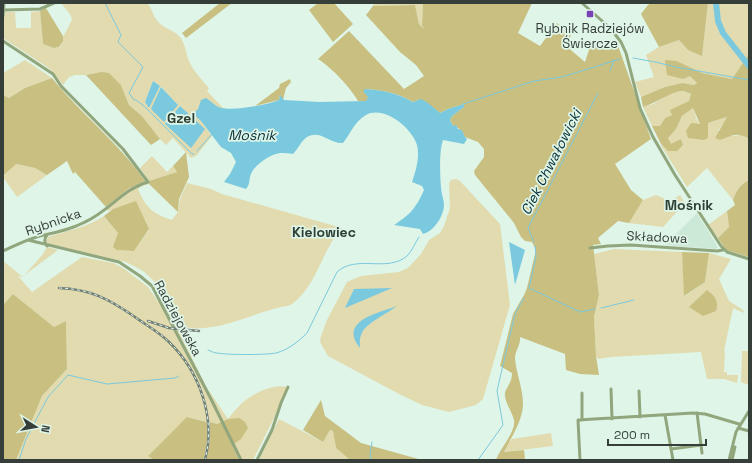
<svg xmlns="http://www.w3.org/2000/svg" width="752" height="463" font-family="'Space Grotesk',sans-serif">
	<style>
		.built { fill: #cce9d7 }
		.green { fill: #e1dbaf; fill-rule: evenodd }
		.forest { fill: #c8bf80 }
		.water { fill: #7bc9de }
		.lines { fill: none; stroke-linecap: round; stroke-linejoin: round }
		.stream { stroke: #7bc9de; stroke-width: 1 }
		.river { stroke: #7bc9de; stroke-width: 6 }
		.minor { stroke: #91a67c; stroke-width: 3 }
		.rail-casing { stroke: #717f77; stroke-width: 2.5 }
		.rail { stroke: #dff5e8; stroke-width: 1; stroke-dasharray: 3; stroke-linecap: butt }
		.poi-dot { fill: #7a40b6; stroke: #dff5e8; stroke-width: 1.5 }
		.labels { text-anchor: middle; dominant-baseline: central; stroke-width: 3.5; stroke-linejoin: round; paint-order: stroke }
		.poi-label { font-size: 13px; fill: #353e39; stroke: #dff5e8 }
		.street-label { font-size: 13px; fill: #353e39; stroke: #dff5e8 }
		.neighbourhood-label { font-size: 14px; font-weight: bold; fill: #2e4035; stroke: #dff5e8 }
		.water-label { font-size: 14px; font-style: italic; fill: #072f38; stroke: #dff5e8 }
	</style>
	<rect width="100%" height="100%" fill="#dff5e8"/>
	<path class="built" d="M697,213L718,247L716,249L665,245Z"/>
	<path class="green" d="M61,3H147C152,8 152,13 156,19C161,28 173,29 180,37C186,45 186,55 190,63C194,72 203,81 209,88L207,91L223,108L199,106L198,119L201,121L212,136L196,156L191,158L173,138L166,145L160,139L142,116L129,105L121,85L101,72L86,75H75L69,77L63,85L50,69L3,38V22L5,12H15L16,28H31V12L40,11L43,44L54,48L60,47C62,43 62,38 64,35C67,29 70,25 72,19L70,14ZM153,81L160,86L149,107L145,102ZM161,87C167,92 172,100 178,105L152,109ZM180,106L204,129L165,124Z
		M374,3H423L422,25L427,33L419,24L415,5L373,6Z
		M708,3H749V54L732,79L702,73L677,61L697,83L694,85L682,83L665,87L641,97L635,82L654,77L646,55L659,47L679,40L688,50L702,55Z
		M25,60L52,78L25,88L9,98L3,95V73Z
		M681,91L691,94L689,101L681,106L672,115L665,118L660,126H652L643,107L653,104L669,94Z
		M693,108L697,120L708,137V123L728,117L718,131C722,132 727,135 731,136C740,137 738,131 749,139V180C740,184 736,192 733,200L707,168L687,187L660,144L668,151L683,145L681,139L671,146L668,138L676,129L682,116Z
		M152,156L167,172L173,166L177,172L149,181L140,168Z
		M15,164L35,168L47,175L17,197L3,177Z
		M455,179L459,180L500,224L510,305L483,399L476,405L449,412L422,405L399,394L328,356L320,342L321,336L327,320L347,282L361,276L399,272L408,268L421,254L429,240L440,233L444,226L450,208L449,183L451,180Z
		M145,181L149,184L142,186L138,189C146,208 153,214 172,220L178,212L180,199L187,183L211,189L222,194L342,228C339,235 333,238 330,245C318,266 312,289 292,304C289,306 285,306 281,307C255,313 230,326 204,328C195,329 186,328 177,325L171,316L207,388L228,419C232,414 236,409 241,404C252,394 272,383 287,387L274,418L253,460H239L232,444L228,419L217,424L188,417L148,456L154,460H16L42,396L67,369L66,321L54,327L13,294L3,305V261L23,277L43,254L47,247L58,250L22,277L18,276L32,292L82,257L113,263L123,268L148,287L159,303L167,306L154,281L143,271L126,262L49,244L46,241L48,237C67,231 88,227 104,216L118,233V250L134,251L149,230L136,202L113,209L108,211L106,207L128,189Z
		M656,195L670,201L680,195L685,203L663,227L629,223L643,200Z
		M727,211L729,227L718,238L708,225Z
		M614,249L682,252L685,296L705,282L709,253L731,259L719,279L729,301L743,310L744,313L733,308L724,351H725L724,372H727V375H738L737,383L724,379H707L701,352L611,357L598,359L596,356L594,317L599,295L594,254Z
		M742,351H749V385L741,382Z
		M279,419L323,442L330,430L333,431L336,448L350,460H259Z
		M551,433L553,446L504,452L508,444L512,439Z"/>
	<path class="forest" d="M220,3H232L186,38L182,33Z
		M318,3H334L353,24L333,42L309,10Z
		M423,3H532L518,33L540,46L557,23L571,35L566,46L585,62L591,44L610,49L616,40L651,139L615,164L631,190L643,200L629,223L618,221L598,238L601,244L593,245L599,295L594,317L596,356L599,375L580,374L566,370L565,354L520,337C521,345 515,351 515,358C516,373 523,388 523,404C523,420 511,438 504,452L524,450L525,460H496C500,448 516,432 514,420C512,412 506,404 505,396C504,388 512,385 512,373L500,366L513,314L524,295L527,288L536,250L532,242L525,241L521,237L514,223L475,175L474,171L484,157V149L478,142L465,137C462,131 459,127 453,126L450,120L452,116L464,107V104L448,109L440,113C435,109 428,106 425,101L418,100L413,102C398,93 382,90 365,89L368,97L367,101H358C350,87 332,68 318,59L349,31L404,89L424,76L416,65L400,52L366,15L373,6L415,5L419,24L424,29L422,25Z
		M651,3H708L702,56L688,50L679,40L659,47L641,14L648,5Z
		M46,8L63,36V41L59,47L54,48L43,44L40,11Z
		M749,54V139C738,131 731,136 720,140L715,138L727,117L708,123V138L704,140L688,138L686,131L691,123L700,124L693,108L682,116L676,129L668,138L671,144L681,139L683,145L677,151H668L661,144L652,126H660L665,118L672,115L670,110L689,101L691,94C688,93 684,91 682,91C670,92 656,103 643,107L641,97L665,87L682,83L694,85L697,83L690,76L683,79L667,75L665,60L677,61L702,73L732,79Z
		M101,72L109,73L121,85L129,105L142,116L160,139L151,145L86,75Z
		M52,78C81,114 119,143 145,181L128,189L106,207L75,172L73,174L67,161L47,175L35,168L16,164L3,176V95L9,98L25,88Z
		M290,79L291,82L286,88L283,100L280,95L279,100L255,106L279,88L280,84Z
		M186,152L189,177L179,199L178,212L149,184V181L177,172L173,166Z
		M749,180V257L726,250L718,238L729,227L727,211L735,205L733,200C736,192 740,184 749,180Z
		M136,201L149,229L134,251L117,250L113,247L118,233L104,216L113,209Z
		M682,252L709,253L705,282L684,296Z
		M707,290C715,296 719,301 716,311L703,316L689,307Z
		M13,294L54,327L66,321L67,369L42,396L16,460H3V305Z
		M321,400L325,416L361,443L422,460H350L336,448L333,431L330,430L323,442L303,430Z
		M187,417L207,422L208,435L204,460H154L148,456Z
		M239,418L245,422L248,428L241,439L232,445L239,460H206L210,438V422L217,424L228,419Z"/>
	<path class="water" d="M153,81L160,86L149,108L145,102Z
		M161,87L178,105L164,122L151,109Z
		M365,89C382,90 397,93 413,102L421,99C428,102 434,108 440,113L448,109L464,104V107L452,116L450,120L453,126L456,125L458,129L462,130L465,137L467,139L464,144L443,140C439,151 440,175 441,187C441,193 444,199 444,206C443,217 434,231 423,234L420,229L394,225C410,215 416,208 424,190L422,186L412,182C416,170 420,157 417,145C412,128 384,105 366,115C354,122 351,133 343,143C330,144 320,129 307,137C301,141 298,149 293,154C289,153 284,153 280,153C271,154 256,164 252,172C248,178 251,184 246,189L224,182L230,174L236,162L231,153L221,147L201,121L193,114L198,109L201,100L206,98C211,101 216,107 222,108C234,111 267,105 279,100L280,95L284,100L320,102L366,101L368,97L363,91Z
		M180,106L205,129L191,148L165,124Z
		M509,242L525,250L515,285Z
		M392,288L345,308L354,289Z
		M397,306C388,313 365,324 362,333C359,338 360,343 360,348C338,321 378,313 397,306Z"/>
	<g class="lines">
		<path class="stream" d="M105,3L121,35L118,42L143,67L129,93L134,100H136L144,106L192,154H194
			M633,58L655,62L676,67L749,80
			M610,71L614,60
			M463,104L534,81L562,77L620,59
			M197,151L212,134
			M534,242L528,228L598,93
			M535,246L536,256L529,288L580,312L595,309
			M601,308L634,300
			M208,350C211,351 214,353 217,353C227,355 266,355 276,353C288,350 299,341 307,333L337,272C357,254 387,273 407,256C412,251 415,243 419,237
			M19,460L26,439L48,397L68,375L107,384L175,378L179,376
			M371,460L370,455L372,442
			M478,460L503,425L497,391L513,322L516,312L524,298"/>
		<path class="river" d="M716,3L718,21L723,33L749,66"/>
		<path class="minor" d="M582,3L610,28L621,42L626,53L640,108L653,137L675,175L721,246L727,252L749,259
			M4,10L40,9L54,3
			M3,16L4,3
			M3,41L53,74L61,86L123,149L148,182C123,189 108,212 85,222C72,229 58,232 44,235C30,238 16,245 3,251
			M28,240L119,262L140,276L152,286L212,401L241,460
			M47,246C44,241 44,239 47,235
			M590,248L608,246L631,245L717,251L723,250
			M611,389L612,419
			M639,391L640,417
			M697,413L702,453
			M665,415L673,460
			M582,420V393
			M738,428L749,431
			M671,449L701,445
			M257,460L272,430L281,403L288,387
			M580,460L578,420L693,413L705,414L739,424
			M729,460L736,432L749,411
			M732,460L735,447"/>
		<g class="rail-casing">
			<path id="rail" d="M59,288C90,289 109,299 135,317C146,325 159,332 169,342C200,372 216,418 205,460
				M148,321L169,328L199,331"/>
		</g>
		<use href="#rail" class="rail"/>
	</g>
	<rect class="poi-dot" x="586" y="10" width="8" height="8" rx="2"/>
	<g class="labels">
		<g class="poi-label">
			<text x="590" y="28">Rybnik Radziejów<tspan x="590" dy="15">Świercze</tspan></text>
		</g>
		<g class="street-label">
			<text transform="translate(53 222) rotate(-19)">Rybnicka</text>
			<text transform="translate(657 237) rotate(3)">Składowa</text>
			<text transform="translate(178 318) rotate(61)">Radziejowska</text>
		</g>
		<g class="neighbourhood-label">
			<text x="181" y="118">Gzel</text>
			<text x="689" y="205">Mośnik</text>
			<text x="324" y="232">Kielowiec</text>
		</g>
		<g class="water-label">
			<text x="252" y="135">Mośnik</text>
			<text transform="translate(551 162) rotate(-63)">Ciek Chwałowicki</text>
		</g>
	</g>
	<rect width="752" height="463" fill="none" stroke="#353e39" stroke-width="8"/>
	<g transform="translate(36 427) rotate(101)" stroke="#dff5e8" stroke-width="3" paint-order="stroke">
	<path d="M0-3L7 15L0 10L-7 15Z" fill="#353e39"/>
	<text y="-6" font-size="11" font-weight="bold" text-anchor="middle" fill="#353e39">N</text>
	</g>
	<path d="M608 439v6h98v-6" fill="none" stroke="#353e39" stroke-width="2"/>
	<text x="614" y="439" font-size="12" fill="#353e39" stroke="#dff5e8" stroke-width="3" paint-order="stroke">200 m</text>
</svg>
